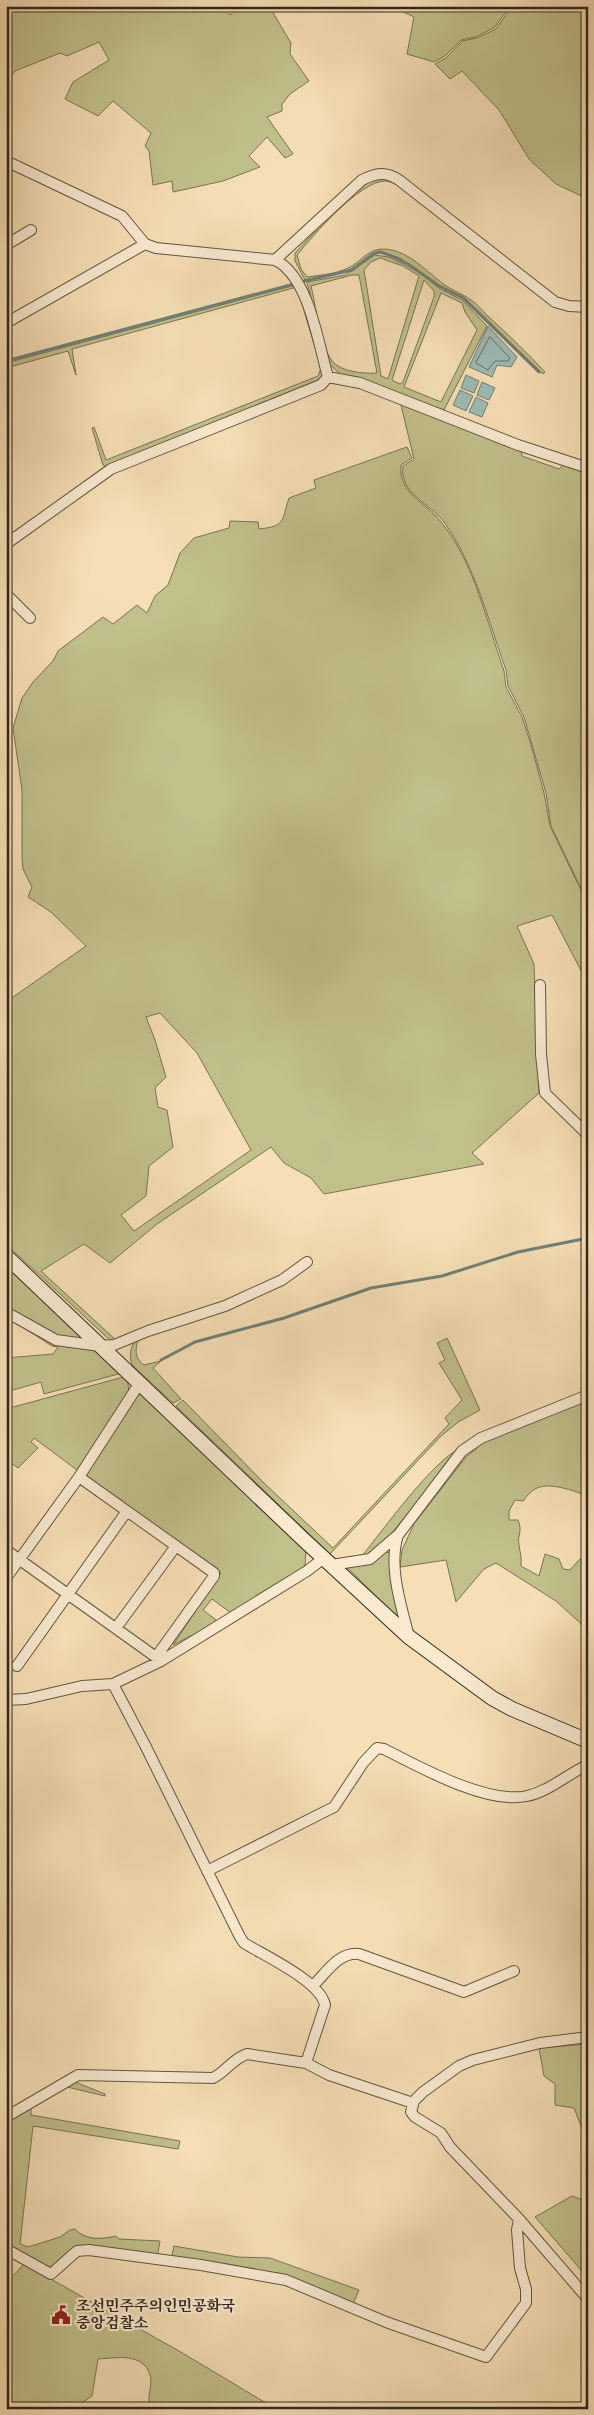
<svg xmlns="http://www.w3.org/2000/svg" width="594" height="2415" font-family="'IM FELL French Canon','Noto Serif KR',serif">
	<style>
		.green { fill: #c1c08b; stroke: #7a7354; fill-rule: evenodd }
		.water { fill: #9ebbb5; stroke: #737f78 }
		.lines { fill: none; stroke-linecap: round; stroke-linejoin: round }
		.shore { stroke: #687069; stroke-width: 1 }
		.stream { stroke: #737f78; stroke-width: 3 }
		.street-casing { stroke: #635443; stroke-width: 12 }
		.secondary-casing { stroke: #32261d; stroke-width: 16 }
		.street { stroke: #f9ead0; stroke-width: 10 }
		.secondary { stroke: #f9ead0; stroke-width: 14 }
		.labels { text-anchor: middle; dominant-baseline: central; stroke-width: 4.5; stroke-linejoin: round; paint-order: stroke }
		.poi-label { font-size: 15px; font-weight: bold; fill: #32261d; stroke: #f9ead0; text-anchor: start }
	</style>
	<rect width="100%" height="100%" fill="#f6dfb6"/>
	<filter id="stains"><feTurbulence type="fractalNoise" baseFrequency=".004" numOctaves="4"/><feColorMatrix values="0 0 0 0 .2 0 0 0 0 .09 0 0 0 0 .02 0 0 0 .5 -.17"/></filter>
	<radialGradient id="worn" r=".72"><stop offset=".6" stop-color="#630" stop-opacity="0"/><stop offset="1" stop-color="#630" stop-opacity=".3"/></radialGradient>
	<path class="green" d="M6,6H224L230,15L240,6H269L291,43L290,54L309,81L290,94L282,104V111L267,117L293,154L285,158L267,137L249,156L260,167L223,181L173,192L172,181L153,185L149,151L145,146L151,133L113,101L98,116L65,99L73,82L109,60L99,42L67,56L60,53L15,71L6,83Z
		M363,6H510L495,27L476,37L461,40L445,56L434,62L407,54L414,17C398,9 385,5 367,11Z
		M512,6H588V199L556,184L529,159L499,110L462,71L450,79L435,64L446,58L462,41L477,38L496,29Z
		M386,177L416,198C407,192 396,182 386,181C360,180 313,236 297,255L301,269L307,277C321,275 336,274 348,268C360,263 367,250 381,249C406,248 425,270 442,283C452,291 465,294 475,303C481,308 485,314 491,319C510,336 527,353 545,372L543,374L464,297L439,285L400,258L380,251L372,254L352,269L344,272L305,280L295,261V253L335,210L371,178Z
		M375,255L389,257L419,272L439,288L462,300L487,326L444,410L348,378L339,373L327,362L307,282L345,275ZM380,258L403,266L419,276L388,379L381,376L364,270L371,262ZM352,275H359L377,373C364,374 341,372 332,361C320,345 316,306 311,286ZM424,280L434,291V297L403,382L400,384L392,380ZM441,293L462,303L465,312L477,330L441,402L404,387Z
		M299,284L323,373L322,378L108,468L103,465L92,428L94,427L106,460L318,376L321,368L297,287L72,349L76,375L68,351L6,368V363Z
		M400,401L521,450L522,456L559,469L564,464L588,473V903L551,826L546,793L533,748L524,717L508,686L506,670C488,620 475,565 444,522C430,503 399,494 403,466L414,459Z
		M407,447L412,458L401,465C398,494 426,502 441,522C474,561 487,623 504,671L506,687L522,717L532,748L544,793L550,826L580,888L588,909V984L552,915L517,926L534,964L539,1093L472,1153L484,1164L324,1194L311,1178L284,1163L271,1147L157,1224L110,1263L84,1244L41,1271L117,1341L113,1343L6,1244V1002L86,946L51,912L28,897L32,887L23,869L22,857V790L13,728L22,698L33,682L53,661L58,651L103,617L113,624L137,605L147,613L155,596L168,585L180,553L194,538L229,528L230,521L258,522L259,529C286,526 281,522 289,498L316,488L314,480ZM160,1013L197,1053L251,1150L134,1231L121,1215L146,1196L149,1166L173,1147L167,1110L158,1107L155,1088L166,1077L155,1040L146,1017Z
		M6,1259L81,1334L79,1338L60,1337L6,1306Z
		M13,1321L51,1340L92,1347L122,1373L44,1394L41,1382L6,1392V1358L53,1354L58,1347L52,1346Z
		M139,1338C135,1348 134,1358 144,1365L161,1361L153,1368L181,1399L173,1403L132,1365C129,1356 130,1343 139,1338Z
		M447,1338L480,1410L458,1422L440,1437L330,1554L176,1406L183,1400L264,1483L333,1548L449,1424L445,1418L462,1400L439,1363L445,1360L437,1343Z
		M127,1376L129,1392L87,1459L77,1470L34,1438L31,1442L38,1448L18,1468L6,1459V1409Z
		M139,1393H141L306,1550L305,1565L301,1572L231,1613L212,1599L203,1610L215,1619L216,1623L173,1645L221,1573L85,1475Z
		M588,1399V1464C580,1468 582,1478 584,1486L588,1488V1496C574,1491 549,1481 535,1489C530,1492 526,1497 523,1501L515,1500L509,1511V1520H518C523,1532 517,1535 519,1545C520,1553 522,1558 521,1566L539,1576L545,1554L559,1559L563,1569L570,1570L580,1559L588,1564V1630L556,1601L496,1563L484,1569L456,1602L446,1560L400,1567L402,1550L414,1524L466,1457L485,1441Z
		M461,1448L382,1545L370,1555L362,1556C383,1530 434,1459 461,1448Z
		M384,1552L391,1553L404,1625L344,1564Z
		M588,2044V2144L574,2108L555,2105V2084L544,2076L539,2048Z
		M70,2080L105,2094V2096L67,2087L31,2107V2115L180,2141L178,2149L33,2126L20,2244L28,2247L60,2237L70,2230L75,2229C86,2241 102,2239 116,2236L119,2239L160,2241L157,2258L73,2248L56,2264L46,2269L6,2246V2118Z
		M572,2196L588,2202V2278L535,2217Z
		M174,2246L238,2257L270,2258L359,2290L353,2304L277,2273L171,2260Z
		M24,2264L179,2351L276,2409H154L149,2402C148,2393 153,2383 150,2375C143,2352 116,2358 98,2359L92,2396L73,2409H6V2290L13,2276Z"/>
	<path class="water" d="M488,326L517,357L511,367L497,365L492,377L469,367Z
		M466,375L479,381L474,393L461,388Z
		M482,382L495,388L489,400L477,395Z
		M460,390L473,396L466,411L453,405Z
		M476,397L488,403L482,417L469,412Z"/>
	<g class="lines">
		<path class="shore" d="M490,337L510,358L508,361H495L488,370L476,363Z"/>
		<path class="stream" d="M304,281L352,270L373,254L380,252L389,255L408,264L439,286L463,298L539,372
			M6,361L294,284
			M161,1360L195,1342L284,1318L371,1288L442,1276L518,1252L588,1238"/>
		<g class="street-casing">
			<path id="street" d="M6,161L122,216L145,244L156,248L275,260C309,276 318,343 328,377
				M6,245L31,230
				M275,260L362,180C376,173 386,171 399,180L555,302L569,306L588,307
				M6,323L145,244
				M6,544L111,469L321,385L328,377L360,383L518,445L588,468
				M6,594L30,618
				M540,985L541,1054L545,1093L588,1135
				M6,1312L56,1340L100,1346L114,1345L148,1331L225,1306L282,1280L307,1262
				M79,1477L214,1573V1576L156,1657
				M398,1535C388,1566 401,1605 409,1637
				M6,1550L160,1660
				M331,1565L370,1559L399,1534L462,1451L481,1438L588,1395
				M6,1578L79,1477L139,1384
				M116,1628L176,1546
				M17,1666L127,1511
				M113,1684L145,1745L240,1937L244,1943C265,1956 320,1981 325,2005L306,2063
				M6,1700L26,1699L82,1686L113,1684L161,1661L307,1571L324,1558
				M207,1871L334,1807L363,1763L377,1748L384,1749C419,1767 488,1805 527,1796C550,1791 567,1774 588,1765
				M313,1986C326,1973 338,1952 359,1954L464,1992L514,1971
				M588,2037L540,2043L473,2060L459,2066L423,2092L414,2101L411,2112L415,2117L441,2133L450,2147L519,2219L588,2299
				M6,2117L78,2075L213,2078C226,2072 232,2059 247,2054L306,2063L329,2075L413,2103
				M6,2249L51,2274L77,2251L89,2250L201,2265L286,2280L386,2322L486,2357L526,2303V2289L520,2268L517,2230L519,2219"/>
		</g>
		<g class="secondary-casing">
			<path id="secondary" d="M6,1256L304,1540L409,1637L492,1698L512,1709L588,1741"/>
		</g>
		<use href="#street" class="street"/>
		<use href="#secondary" class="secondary"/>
	</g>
	<defs>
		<g id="civic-bare" transform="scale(1.5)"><path d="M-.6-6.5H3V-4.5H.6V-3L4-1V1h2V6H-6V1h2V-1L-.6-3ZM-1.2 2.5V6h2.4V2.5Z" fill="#8f2418" stroke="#f9ead0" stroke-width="2.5" paint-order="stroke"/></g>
	</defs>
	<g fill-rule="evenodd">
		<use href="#civic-bare" x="61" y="2315"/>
	</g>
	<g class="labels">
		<g class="poi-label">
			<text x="76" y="2306">조선민주주의인민공화국<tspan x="76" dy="17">중앙검찰소</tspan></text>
		</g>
	</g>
	<rect width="594" height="2415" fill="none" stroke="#f6dfb6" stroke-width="25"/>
	<rect x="8" y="8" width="579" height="2400" fill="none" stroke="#32261d" stroke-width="2.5"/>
	<rect x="12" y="12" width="569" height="2390" fill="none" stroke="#32261d"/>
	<rect width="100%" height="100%" filter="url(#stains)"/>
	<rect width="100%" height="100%" fill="url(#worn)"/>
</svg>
